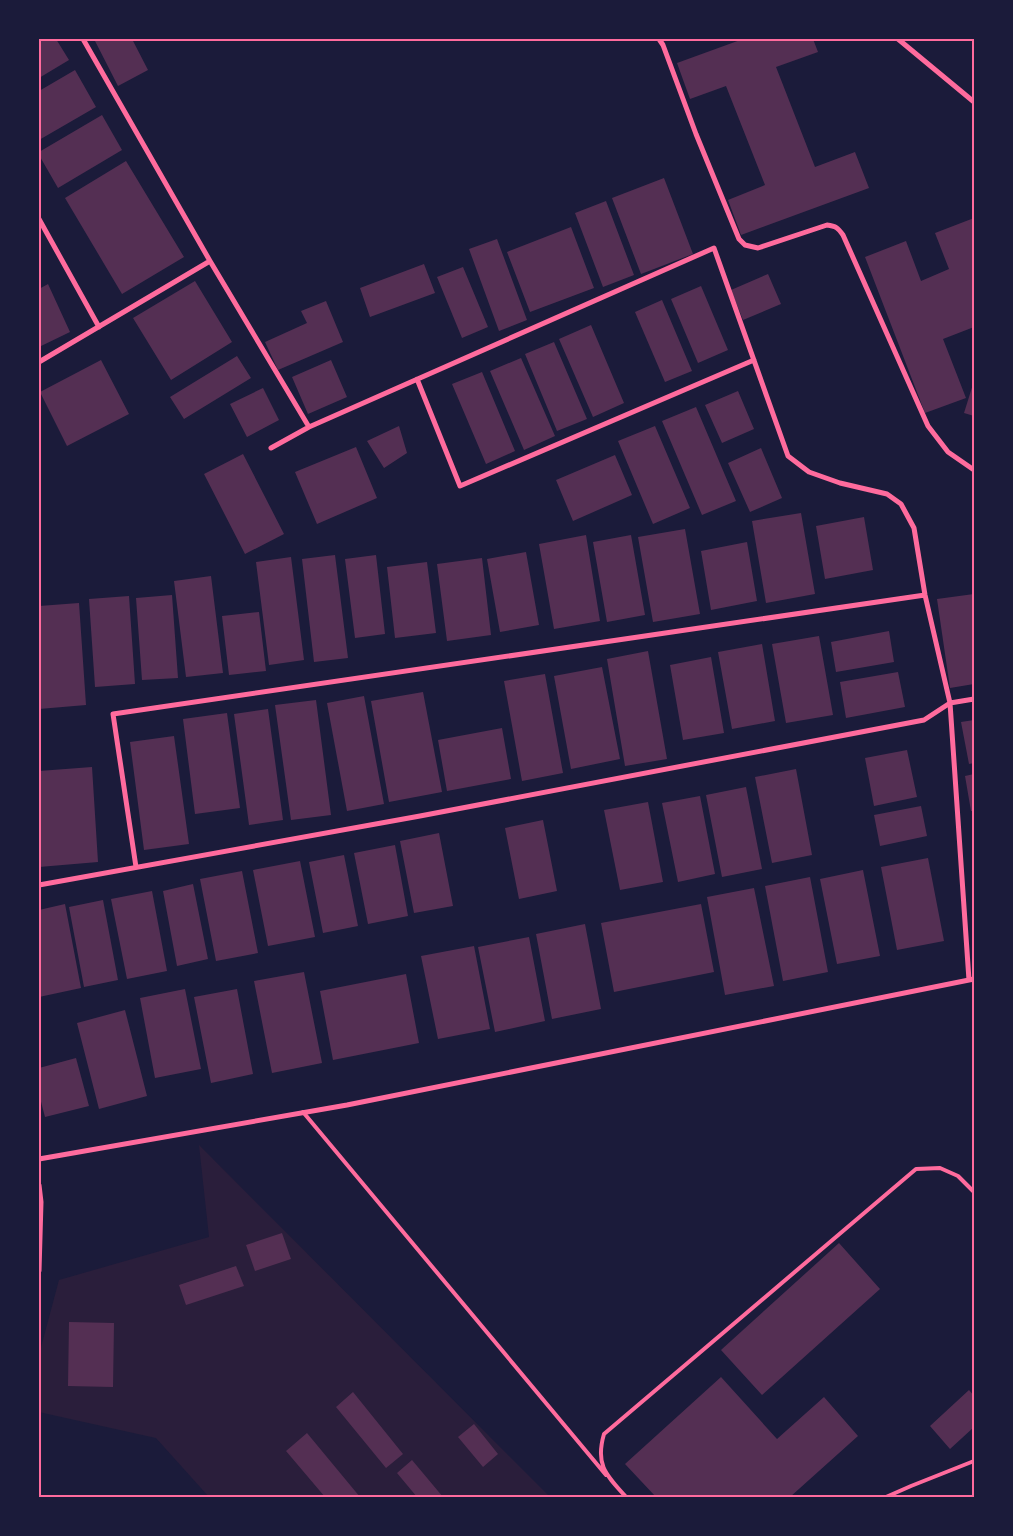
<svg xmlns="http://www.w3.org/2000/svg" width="1013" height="1536" font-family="Lato,sans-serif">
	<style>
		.green { fill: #2a1e3b }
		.building { fill: #542f53 }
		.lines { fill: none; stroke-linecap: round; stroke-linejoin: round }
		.service { stroke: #ff6b9d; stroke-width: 4 }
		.minor { stroke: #ff6b9d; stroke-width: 5 }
		.neatline { fill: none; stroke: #ff6b9d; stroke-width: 2 }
	</style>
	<rect width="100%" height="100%" fill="#1b1b3a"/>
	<path class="green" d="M199,1145L550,1497H209L156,1438L39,1412V1355L59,1280L209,1237Z"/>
	<path class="building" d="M39,39H56L69,60L39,78Z
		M94,39H132L148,70L118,86Z
		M743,39H813L818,52L776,67L815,167L855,152L869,188L741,235L728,200L765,185L726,86L690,99L677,63Z
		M75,70L96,107L39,140V91Z
		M102,115L122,150L58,188L39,155V152Z
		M126,161L184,257L122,294L65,198Z
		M664,178L693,254L641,274L612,198Z
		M606,201L634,275L603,287L575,213Z
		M974,218V327L943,339L966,398L925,413L865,257L906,241L921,281L949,269L935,233Z
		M571,227L594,288L530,312L507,252Z
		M497,239L527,320L499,331L469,249Z
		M424,264L435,293L370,317L360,288Z
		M463,267L488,327L462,338L437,277Z
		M768,274L781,304L743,320L731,290Z
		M195,281L232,342L171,380L133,318Z
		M48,284L70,332L39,347V289Z
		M701,286L728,350L698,363L671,299Z
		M662,300L692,371L665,382L635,312Z
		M326,301L343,342L278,370L265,342L307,323L301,311Z
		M591,325L624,403L593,417L559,339Z
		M554,342L587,419L557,431L525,354Z
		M237,356L251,378L184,419L170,397Z
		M521,358L555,436L524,450L490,371Z
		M101,360L129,414L67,446L40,392Z
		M331,360L347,397L308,414L292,377Z
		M482,372L515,451L486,464L452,384Z
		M974,381V416L964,413Z
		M263,388L279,420L247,437L230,404Z
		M738,391L754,429L722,443L705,405Z
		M696,407L736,501L702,515L662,421Z
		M399,426L407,453L384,468L367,441Z
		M655,426L690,508L653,524L618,441Z
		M356,447L377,498L317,524L295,472Z
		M761,448L782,498L750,512L728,463Z
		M243,454L284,534L245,554L204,474Z
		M615,455L632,495L573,521L556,480Z
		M801,513L815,594L766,603L752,521Z
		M864,517L873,570L825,579L816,526Z
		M685,529L700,614L653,622L638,537Z
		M586,535L600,621L554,629L539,544Z
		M631,535L645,615L607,622L593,542Z
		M747,542L757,601L711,610L701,551Z
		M526,552L539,625L500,632L487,559Z
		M335,555L348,658L314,662L302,559Z
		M376,555L385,634L355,638L345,559Z
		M291,557L304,660L269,665L256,562Z
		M482,558L491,635L447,641L437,564Z
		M427,562L436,633L395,638L387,567Z
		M211,576L223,673L186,677L174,581Z
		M974,594V684L950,688L937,599Z
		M172,595L178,678L142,680L136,598Z
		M129,596L135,684L95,687L89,599Z
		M79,603L86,705L39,709V606Z
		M259,612L266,671L229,675L222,616Z
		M889,631L894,662L836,672L831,642Z
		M819,636L833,715L786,723L772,644Z
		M762,644L775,721L732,729L718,652Z
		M648,651L667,759L625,766L607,659Z
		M711,657L724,733L683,740L670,665Z
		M602,667L620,759L571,769L554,676Z
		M898,672L905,707L846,718L840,682Z
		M545,674L563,773L522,781L504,681Z
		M423,692L442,792L389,802L371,701Z
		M364,696L384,804L347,811L327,703Z
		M316,700L331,815L291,820L275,705Z
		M268,709L283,820L249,825L234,714Z
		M227,713L240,808L195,814L183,719Z
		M974,720V763L969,764L961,722Z
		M502,728L511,779L447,791L438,740Z
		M174,736L189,844L144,850L130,742Z
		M907,750L917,797L874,806L865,758Z
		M92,767L98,862L39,867V771Z
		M796,769L812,855L772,863L755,777Z
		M974,774V811H971L965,776Z
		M746,787L762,869L722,877L706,795Z
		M700,796L715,874L678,882L662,803Z
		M648,802L663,882L620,890L604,810Z
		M921,806L927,836L880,846L874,815Z
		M543,820L557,891L519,899L505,828Z
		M439,833L453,906L414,913L400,841Z
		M395,845L408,916L368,924L354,853Z
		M344,855L358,926L323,933L309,862Z
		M928,858L944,941L897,950L881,867Z
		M300,861L315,937L268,946L253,870Z
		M863,870L880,956L837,964L820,879Z
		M242,871L258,953L216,961L200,879Z
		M810,877L828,972L783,981L765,886Z
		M193,884L208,959L177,966L163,891Z
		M754,888L774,986L725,995L707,897Z
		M152,891L167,971L127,979L111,899Z
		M103,900L118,980L84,987L69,907Z
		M65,904L81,988L39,997V910Z
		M701,904L714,972L614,992L601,923Z
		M585,924L601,1009L552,1019L536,934Z
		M529,937L545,1021L495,1032L478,947Z
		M474,946L490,1029L438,1039L421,956Z
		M304,972L322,1063L272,1073L254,981Z
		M406,974L419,1043L333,1060L320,991Z
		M185,989L201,1069L155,1078L140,998Z
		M237,989L253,1074L211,1083L194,997Z
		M125,1010L147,1096L99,1109L77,1023Z
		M76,1058L89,1106L45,1117L39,1094V1068Z
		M282,1233L291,1259L255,1271L246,1245Z
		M839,1243L880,1289L762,1395L721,1350Z
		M236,1266L244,1286L186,1305L179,1285Z
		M69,1322L114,1323L113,1387L68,1386Z
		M721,1377L777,1439L824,1397L858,1436L790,1497H656L625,1464Z
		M969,1390L974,1396V1427L950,1449L930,1426Z
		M353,1392L403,1454L386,1468L336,1407Z
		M474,1424L498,1454L483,1467L458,1437Z
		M307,1433L360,1497H325L286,1451Z
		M412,1460L443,1497H417L397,1473Z"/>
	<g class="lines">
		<path class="service" d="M303,1112L606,1475
			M626,1497C606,1475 595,1465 604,1434L916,1169L940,1168L958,1176L974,1192
			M886,1497L911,1486L974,1461"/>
		<path class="minor" d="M83,39L210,261L309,427
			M659,39L663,45L696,134L739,239L745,245L758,248L827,225C836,226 838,228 843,235L928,426L948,452L974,470
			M898,39L974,102
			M39,219L99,327
			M39,362L210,261
			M417,379L460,486L754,360
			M271,448L309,427L714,248L788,456L809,472L840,483L887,494L901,504L914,528L925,595L950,703L969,980
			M136,867L113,714L925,595
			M39,885L420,816L924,720L950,703L974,699
			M39,1159L347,1105L974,979
			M39,1185L41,1202L39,1271"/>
	</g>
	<rect width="1013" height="1536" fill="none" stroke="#1b1b3a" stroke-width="80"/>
	<rect x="40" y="40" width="933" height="1456" class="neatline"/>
</svg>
